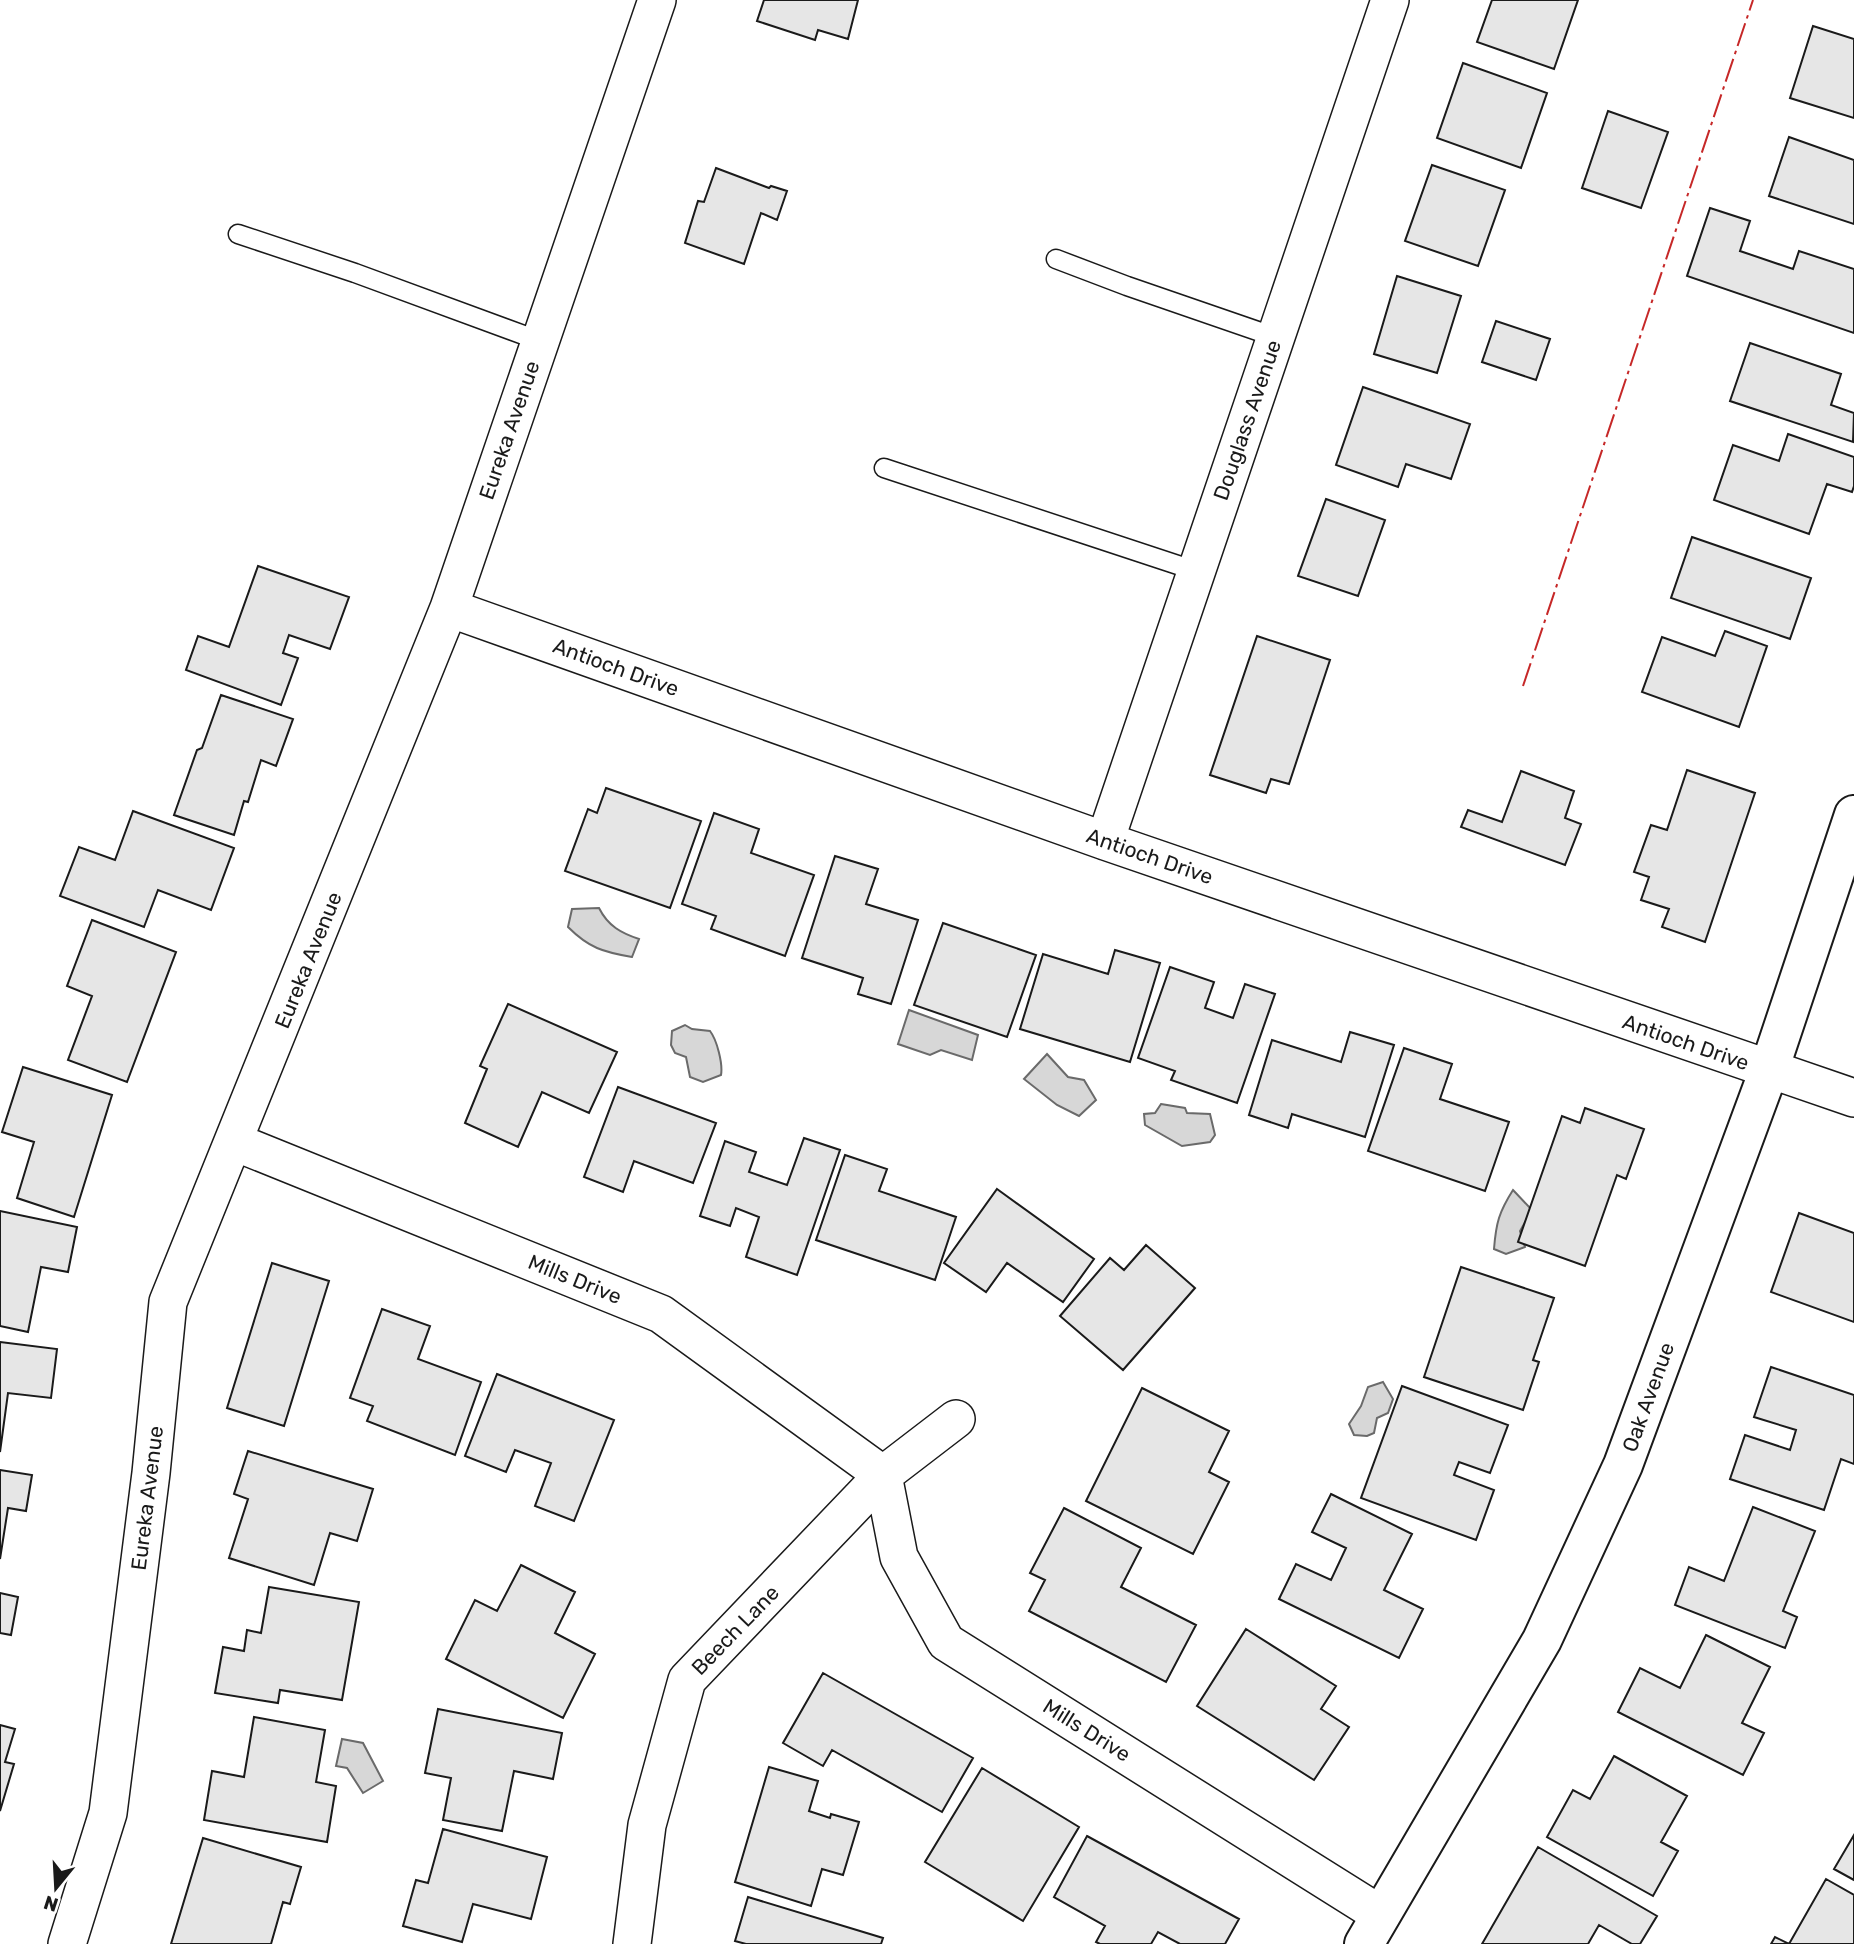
<svg xmlns="http://www.w3.org/2000/svg" width="1854" height="1944" font-family="Rubik,sans-serif">
	<style>
		.water { fill: #d7d7d7; stroke: #6a6a6a; stroke-width: 2 }
		.building { fill: #e6e6e6; stroke: #1a1a1a; stroke-width: 2 }
		.lines { fill: none; stroke-linecap: round; stroke-linejoin: round }
		.service-casing { stroke: #1a1a1a; stroke-width: 21 }
		.minor-casing { stroke: #1a1a1a; stroke-width: 40 }
		.tertiary-casing { stroke: #1a1a1a; stroke-width: 42 }
		.service { stroke: #fff; stroke-width: 18 }
		.minor { stroke: #fff; stroke-width: 37 }
		.tertiary { stroke: #fff; stroke-width: 38 }
		.power { stroke: #c62828; stroke-width: 2; stroke-dasharray: 24 5 3.5 5; stroke-linecap: butt }
		.labels { text-anchor: middle; dominant-baseline: central; stroke-width: 5; stroke-linejoin: round; paint-order: stroke }
		.street-label { font-size: 21px; fill: #1a1a1a; stroke: #fff }
	</style>
	<rect width="100%" height="100%" fill="#fff"/>
	<path class="water" d="M599,908C608,926 621,933 639,939L632,957C603,952 589,948 568,927L572,909Z
		M909,1010L978,1035L972,1060L941,1050L930,1055L898,1044Z
		M685,1025L692,1029L710,1031C717,1040 723,1064 721,1075L703,1082L690,1077L686,1057L675,1053L671,1045L672,1031Z
		M1047,1054L1068,1077L1084,1080L1096,1100L1079,1116L1057,1105L1024,1079Z
		M1161,1104L1185,1108L1187,1113L1210,1114L1215,1135L1210,1142L1182,1146L1145,1125L1144,1114L1155,1113Z
		M1513,1190L1532,1210L1520,1231L1525,1247L1506,1254L1494,1249C1496,1223 1499,1212 1513,1190Z
		M1383,1382L1393,1399L1388,1413L1377,1418L1374,1433L1367,1436L1354,1435L1349,1424L1361,1406L1368,1387Z
		M342,1739L363,1743L383,1781L363,1793L347,1768L336,1766Z"/>
	<path class="building" d="M764,0H858L848,39L818,30L815,40L757,21Z
		M1492,0H1578L1554,69L1477,42Z
		M1813,26L1854,39V118L1790,98Z
		M1463,63L1547,93L1521,168L1437,138Z
		M1608,111L1668,132L1641,208L1582,188Z
		M1789,137L1854,160V224L1769,196Z
		M1432,165L1505,190L1478,266L1405,241Z
		M716,168L769,188L771,186L787,191L777,220L761,213L744,264L685,243L698,201L704,202Z
		M1710,208L1750,221L1740,251L1793,269L1799,251L1854,269V333L1687,276Z
		M1397,276L1461,296L1437,373L1374,354Z
		M1496,321L1550,339L1536,380L1482,362Z
		M1750,343L1841,374L1831,405L1854,413L1853,442L1730,401Z
		M1363,387L1470,424L1451,479L1406,464L1398,487L1336,465Z
		M1788,434L1854,457V486L1852,492L1827,484L1809,534L1714,500L1733,445L1779,461Z
		M1326,499L1385,520L1358,596L1298,576Z
		M1692,537L1811,578L1790,639L1671,598Z
		M258,566L349,597L330,649L289,635L283,653L298,658L281,705L186,670L198,636L229,647Z
		M1725,631L1767,646L1739,727L1642,692L1662,637L1715,656Z
		M1257,636L1330,660L1289,784L1271,779L1266,793L1210,775Z
		M221,695L293,719L276,766L261,760L248,802L244,801L234,835L174,815L197,750L202,748Z
		M1687,770L1755,793L1705,942L1662,927L1669,909L1641,900L1649,877L1634,872L1651,825L1667,830Z
		M1521,771L1574,791L1565,818L1581,824L1565,865L1461,827L1468,810L1502,822Z
		M606,788L701,821L670,908L565,871L588,809L597,813Z
		M133,811L234,848L211,910L158,890L144,927L60,896L79,847L115,860Z
		M714,813L759,829L751,853L814,875L785,956L711,929L716,916L682,904Z
		M835,856L878,869L866,904L918,920L891,1004L858,994L863,978L802,958Z
		M92,920L176,952L127,1082L68,1060L92,996L67,986Z
		M943,923L1036,955L1007,1037L914,1005Z
		M1115,950L1160,963L1130,1062L1020,1029L1043,954L1108,974Z
		M1170,967L1214,982L1205,1008L1233,1018L1245,984L1275,994L1237,1103L1171,1080L1175,1071L1138,1058Z
		M508,1004L617,1052L589,1113L542,1092L518,1147L465,1123L487,1069L480,1066Z
		M1350,1032L1394,1045L1365,1137L1292,1114L1288,1128L1249,1115L1272,1040L1341,1062Z
		M1404,1048L1452,1064L1440,1099L1509,1122L1485,1191L1368,1151Z
		M23,1067L112,1095L74,1217L17,1198L34,1142L2,1132Z
		M618,1087L716,1123L693,1183L634,1161L623,1192L584,1177Z
		M1585,1108L1644,1129L1626,1179L1617,1175L1585,1266L1518,1242L1562,1116L1580,1123Z
		M804,1138L840,1150L797,1275L746,1257L759,1217L736,1208L730,1226L700,1216L725,1141L756,1152L749,1172L787,1185Z
		M845,1155L887,1169L879,1191L956,1217L935,1280L816,1240Z
		M997,1189L1094,1259L1063,1302L1007,1263L986,1292L944,1263Z
		M0,1211L77,1227L68,1272L41,1267L28,1332L0,1326Z
		M1799,1213L1854,1233V1322L1771,1292Z
		M1146,1245L1195,1288L1123,1370L1060,1316L1110,1258L1124,1270Z
		M272,1263L329,1281L284,1426L227,1408Z
		M1461,1267L1554,1298L1533,1360L1539,1362L1523,1410L1424,1377Z
		M382,1309L430,1326L418,1359L481,1382L455,1455L367,1421L373,1406L350,1398Z
		M0,1342L57,1349L51,1398L8,1393L0,1452Z
		M1771,1367L1854,1395V1464L1841,1459L1824,1510L1730,1479L1745,1435L1790,1450L1796,1430L1754,1417Z
		M497,1374L614,1420L574,1521L535,1506L551,1463L515,1450L506,1472L465,1456Z
		M1402,1386L1508,1425L1490,1473L1459,1462L1454,1475L1494,1490L1476,1540L1361,1498Z
		M1142,1388L1229,1431L1209,1472L1229,1482L1193,1554L1086,1501Z
		M248,1451L373,1489L357,1541L330,1533L314,1585L229,1558L248,1499L234,1494Z
		M0,1470L32,1475L26,1511L8,1508L0,1559Z
		M1331,1494L1412,1534L1384,1590L1423,1609L1399,1658L1279,1599L1296,1564L1331,1580L1346,1548L1312,1532Z
		M1753,1507L1815,1531L1783,1611L1797,1617L1785,1648L1675,1605L1689,1567L1724,1581Z
		M1064,1508L1141,1548L1121,1587L1196,1625L1166,1682L1029,1611L1045,1580L1030,1573Z
		M521,1565L575,1592L555,1633L595,1654L563,1718L446,1659L475,1600L497,1611Z
		M269,1587L359,1602L342,1700L280,1690L278,1703L215,1693L223,1647L244,1651L247,1630L261,1633Z
		M0,1593L18,1597L11,1635L0,1633Z
		M1246,1629L1336,1686L1321,1709L1349,1727L1314,1780L1197,1706Z
		M1706,1635L1770,1667L1742,1723L1764,1733L1743,1775L1618,1712L1640,1668L1680,1688Z
		M823,1673L973,1758L942,1812L832,1750L823,1766L783,1743Z
		M438,1709L562,1733L553,1779L514,1771L502,1831L443,1820L451,1778L425,1773Z
		M254,1717L325,1730L316,1782L336,1786L327,1842L204,1820L212,1771L244,1777Z
		M0,1725L15,1729L5,1762L14,1764L0,1811Z
		M1614,1756L1687,1796L1661,1842L1678,1851L1653,1896L1547,1837L1573,1790L1590,1799Z
		M769,1767L818,1781L809,1811L830,1818L831,1814L859,1822L843,1875L822,1869L811,1906L735,1882Z
		M982,1768L1079,1827L1023,1921L925,1862Z
		M443,1829L547,1857L531,1919L473,1904L462,1942L403,1926L416,1880L428,1883Z
		M1854,1835V1880L1834,1869Z
		M1087,1836L1239,1919L1225,1944H1180L1158,1932L1151,1944H1100L1096,1942L1105,1926L1054,1897Z
		M203,1838L301,1867L290,1904L283,1902L271,1944H171Z
		M1538,1847L1657,1916L1640,1944H1632L1599,1925L1588,1944H1482Z
		M1826,1879L1854,1895V1944H1771L1775,1937L1789,1944Z
		M748,1897L883,1938L881,1944H746L735,1941Z"/>
	<g class="lines">
		<g class="service-casing">
			<path id="service" d="M238,234L355,273L540,341
				M1056,259L1127,286L1275,337
				M884,468L1196,571"/>
		</g>
		<g class="minor-casing">
			<path id="minor" d="M449,608L1105,841L1854,1098
				M1105,841L1390,0
				M235,1142L661,1314L883,1475L899,1557L946,1642L1381,1915
				M67,1944L108,1813L151,1473L168,1302L449,608L657,0
				M632,1944L647,1825L687,1680L883,1475L956,1419"/>
		</g>
		<g class="tertiary-casing">
			<path id="tertiary" d="M1364,1944L1542,1640L1623,1465L1769,1070L1854,815"/>
		</g>
		<use href="#service" class="service"/>
		<use href="#minor" class="minor"/>
		<use href="#tertiary" class="tertiary"/>
		<path class="power" d="M1523,686L1753,0"/>
	</g>
	<g class="labels">
		<g class="street-label">
			<text transform="translate(1247 420) rotate(-71)">Douglass Avenue</text>
			<text transform="translate(509 430) rotate(-71)">Eureka Avenue</text>
			<text transform="translate(616 667) rotate(20)">Antioch Drive</text>
			<text transform="translate(1150 856) rotate(19)">Antioch Drive</text>
			<text transform="translate(308 960) rotate(-68)">Eureka Avenue</text>
			<text transform="translate(1686 1042) rotate(19)">Antioch Drive</text>
			<text transform="translate(575 1279) rotate(22)">Mills Drive</text>
			<text transform="translate(1648 1397) rotate(-70)">Oak Avenue</text>
			<text transform="translate(147 1498) rotate(-83)">Eureka Avenue</text>
			<text transform="translate(735 1630) rotate(-46)">Beech Lane</text>
			<text transform="translate(1087 1730) rotate(32)">Mills Drive</text>
		</g>
	</g>
	<g transform="translate(56 1888) rotate(198)" stroke="#ffffff" stroke-width="5" paint-order="stroke">
	<path d="M0-5L12 26L0 18L-12 26Z" fill="#1a1a1a"/>
	<text y="-10" font-size="19" font-weight="bold" text-anchor="middle" fill="#1a1a1a">N</text>
	</g>
</svg>
